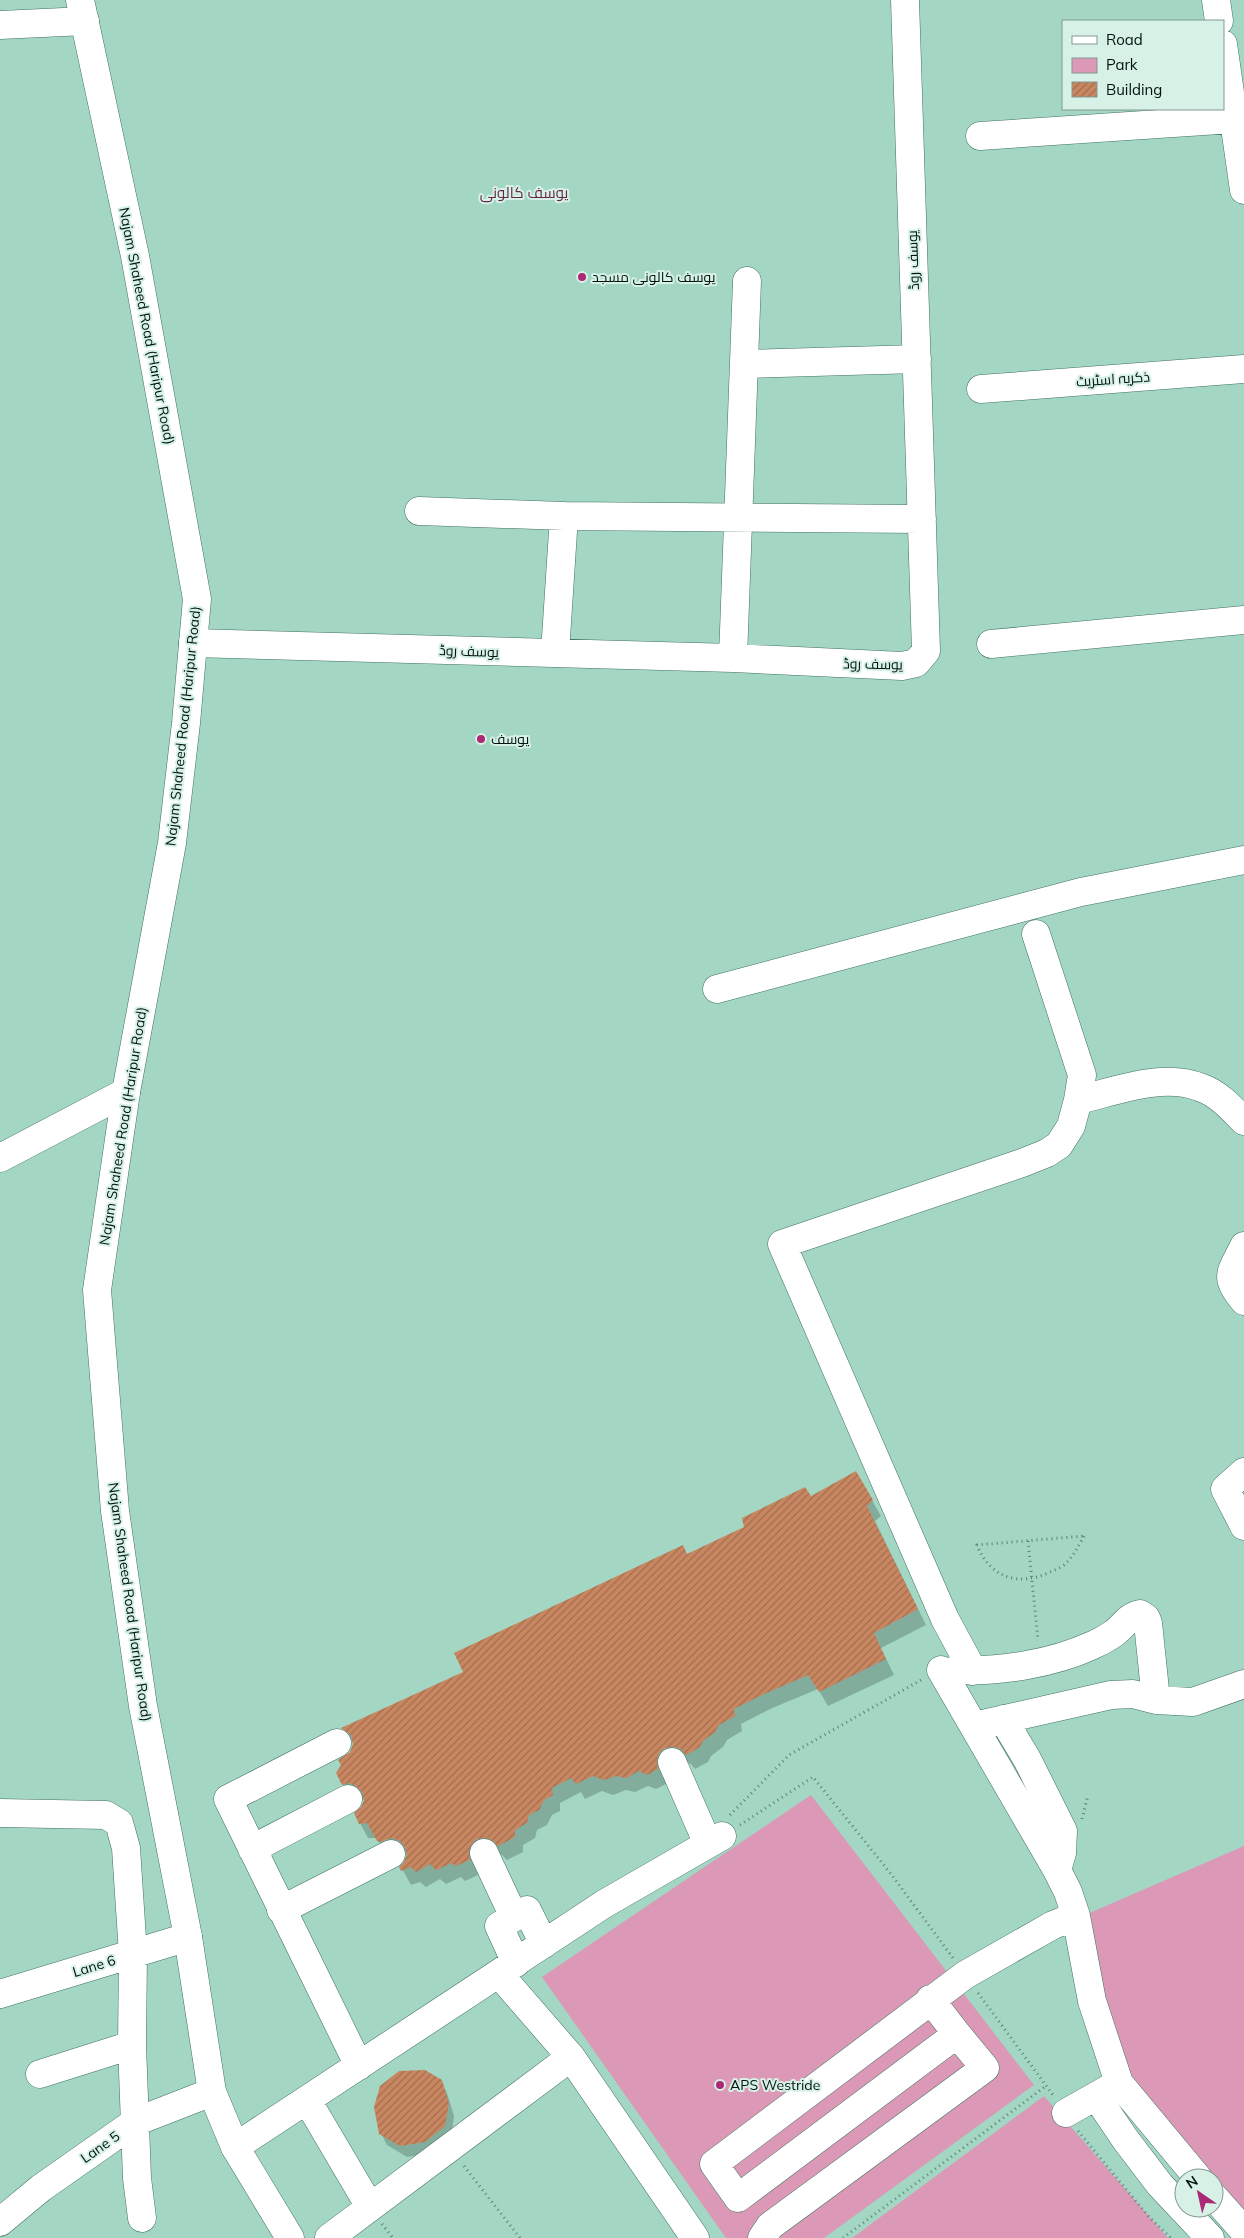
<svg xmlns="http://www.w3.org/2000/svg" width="1244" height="2238" font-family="Mulish,Cairo,sans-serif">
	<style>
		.green { fill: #db98b7 }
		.shadow { fill: #0003 }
		.building { fill: url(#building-hatch) }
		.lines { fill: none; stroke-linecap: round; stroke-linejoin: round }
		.minor-casing { stroke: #407160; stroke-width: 29 }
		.major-casing { stroke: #407160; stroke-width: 29 }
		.path { stroke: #5c8275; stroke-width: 3; stroke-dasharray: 1 4; stroke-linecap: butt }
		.minor { stroke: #fff; stroke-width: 28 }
		.major { stroke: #fff; stroke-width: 28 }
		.poi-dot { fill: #ab2874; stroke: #d7f1e7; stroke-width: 2 }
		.labels { text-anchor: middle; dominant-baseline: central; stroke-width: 4; stroke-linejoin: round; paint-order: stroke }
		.street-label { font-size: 14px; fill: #02150f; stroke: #d7f1e7 }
		.poi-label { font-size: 14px; fill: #02150f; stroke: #d7f1e7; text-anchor: start }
		.neighbourhood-label { font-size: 15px; fill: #662648; stroke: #d7f1e7 }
	</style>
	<defs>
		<pattern id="building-hatch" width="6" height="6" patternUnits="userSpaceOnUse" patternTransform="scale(1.25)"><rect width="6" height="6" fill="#c98761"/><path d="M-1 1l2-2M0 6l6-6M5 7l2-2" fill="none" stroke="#a16d4e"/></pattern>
	</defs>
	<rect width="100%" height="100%" fill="#a3d7c4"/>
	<path class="green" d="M811,1795L1034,2085L824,2238H726L542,1977Z
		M1244,1846V2214L1124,2069L1107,2030L1085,1915Z
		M1044,2096L1168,2238H852Z"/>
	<path class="shadow" d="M856,1472L881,1516L875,1521L926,1625L881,1648L894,1675L828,1706L818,1689L770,1709L741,1724L742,1731L727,1740L723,1747L711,1756L708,1762L695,1769L691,1764L683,1761L664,1776L666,1784L656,1789L648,1786L635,1792L626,1790L613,1795L602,1791L585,1799L581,1792L560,1803V1811L552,1815L547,1825L537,1830L535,1838L523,1845V1852L507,1860L502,1855L495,1852L476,1867L478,1875L465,1881L461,1877L446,1884L440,1879L426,1887L420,1882L411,1885L401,1867L405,1863L408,1855L402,1853L387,1856L377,1838H368L360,1823L365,1800L358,1798L351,1799L343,1784L354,1745L343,1729L465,1673L687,1555L811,1498Z
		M441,2081L447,2093L454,2116L451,2138L431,2153L407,2157L387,2145L381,2133Z"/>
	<path class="building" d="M856,1471L873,1500L867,1506L918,1609L874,1633L886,1659L819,1692L808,1675L762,1695L734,1709L735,1716L719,1725L715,1732L703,1741L700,1747L686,1755L681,1749L674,1747L665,1748L659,1753L657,1760L658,1769L647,1775L639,1771L626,1778L616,1776L604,1780L593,1776L576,1784L571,1778L552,1788L553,1795L544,1800L539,1810L529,1815L527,1823L515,1830V1837L498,1846L492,1840L486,1838L477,1839L472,1844L469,1851L470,1860L456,1866L452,1863L436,1870L430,1864L416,1872L411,1867L401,1871L399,1867L404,1862L407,1854L405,1847L400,1841L391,1838L380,1842L377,1841L367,1823L359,1824L354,1813L361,1807L364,1800L362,1792L356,1786L349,1783L342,1785L336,1773L341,1765L338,1760L350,1752L353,1744L351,1735L341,1728L463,1672L454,1653L683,1545L687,1554L744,1527L742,1518L805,1487L811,1496Z
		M425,2070L442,2080L449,2103L445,2126L425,2142L400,2146L379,2134L374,2107L380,2086L399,2071Z"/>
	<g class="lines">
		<g class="minor-casing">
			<path id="minor" d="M1216,0L1219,21
				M0,25L85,21
				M1223,44L1244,190
				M980,136L1234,119
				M744,364L917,359
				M981,389L1244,369
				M419,511L564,516L922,519
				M193,643L733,658L902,666L916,663L926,651L905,0
				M991,644L1244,620
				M555,653L564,516
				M733,658L747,281
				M717,989L1081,892L1244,860
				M1078,1100C1117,1091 1163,1072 1202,1088C1219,1094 1232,1109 1244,1121
				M0,1158L126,1092
				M1244,1246C1231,1273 1223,1276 1244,1301
				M1244,1472L1225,1489L1244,1526
				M941,1670L1057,1870L1068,1892L1076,1916L1092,2001L1119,2083L1066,2113
				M955,1670C999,1672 1052,1664 1093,1645C1100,1642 1107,1638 1113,1634C1122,1628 1128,1616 1140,1614L1146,1618L1148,1623L1156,1700
				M973,1671L945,1619L782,1244L1022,1163L1047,1153L1059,1145L1071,1126L1078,1100L1082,1075L1036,934
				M1003,1719L1027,1759L1063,1831L1062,1853L1057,1870
				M974,1726L1111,1695L1133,1694L1156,1700L1193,1702L1244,1684
				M337,1743L228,1799L359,2066
				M672,1762L708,1844
				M0,1813L106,1815L119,1823L126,1848L133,1954L132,2045L137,2178L142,2218
				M252,1849L348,1799
				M484,1853L514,1917
				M281,1910L391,1854
				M516,1963L499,1926L527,1910L544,1944
				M499,1974L571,2057L695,2238
				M0,1994L188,1937
				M930,1999L957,2034
				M40,2074L132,2045
				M1119,2083L1198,2178
				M1096,2096L1125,2139L1160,2185L1210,2238
				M307,2100L370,2207
				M235,2147L604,1904L722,1836
				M1214,2197L1244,2231
				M0,2222L41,2188L135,2122L212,2092
				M329,2238L571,2057
				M762,2238L770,2226L985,2068L957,2034L738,2198L714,2164L965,1975L1053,1925L1076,1916"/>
		</g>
		<g class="major-casing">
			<path id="major" d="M80,0L135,256L197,599L186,723L172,843L126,1092L97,1290L115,1511L143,1706L188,1937L212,2092L235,2147L290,2238"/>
		</g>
		<path class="path" d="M1084,1536C1078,1547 1073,1557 1064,1565C1060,1568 1055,1570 1050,1572C1019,1587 990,1578 977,1545Z
			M1028,1541L1038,1640
			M730,1815L789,1755L921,1680
			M1082,1819L1088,1795
			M740,1825L813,1777L891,1874L953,1958
			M978,1993L1053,2095
			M1078,2131L1149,2217L1171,2238
			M464,2166L520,2238
			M382,2224L393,2238
			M843,2238L1046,2086"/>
		<use href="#minor" class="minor"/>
		<use href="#major" class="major"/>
	</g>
	<g class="poi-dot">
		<circle cx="582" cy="277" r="5"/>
		<circle cx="481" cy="739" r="5"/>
		<circle cx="720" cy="2085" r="5"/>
	</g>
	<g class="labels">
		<g class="street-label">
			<text transform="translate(913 260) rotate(-92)">یوسف روڈ</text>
			<text transform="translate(147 326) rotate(79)">Najam Shaheed Road (Haripur Road)</text>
			<text transform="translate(1113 379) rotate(-4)">ذکریہ اسٹریٹ</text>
			<text transform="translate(469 651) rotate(2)">یوسف روڈ</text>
			<text transform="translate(873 664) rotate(1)">یوسف روڈ</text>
			<text transform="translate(183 726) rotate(-84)">Najam Shaheed Road (Haripur Road)</text>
			<text transform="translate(123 1126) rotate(-81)">Najam Shaheed Road (Haripur Road)</text>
			<text transform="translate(130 1602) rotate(82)">Najam Shaheed Road (Haripur Road)</text>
			<text transform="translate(94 1966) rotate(-17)">Lane 6</text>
			<text transform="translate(100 2147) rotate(-35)">Lane 5</text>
		</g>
		<g class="poi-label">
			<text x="592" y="277">یوسف کالونی مسجد</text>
			<text x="491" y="739">یوسف</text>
			<text x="730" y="2085">APS Westride</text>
		</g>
		<g class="neighbourhood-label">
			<text x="524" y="192">یوسف کالونی</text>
		</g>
	</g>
	<rect x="1062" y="20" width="162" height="90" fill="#d7f1e7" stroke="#829991"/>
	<rect x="1072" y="36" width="25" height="8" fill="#ffffff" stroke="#829991"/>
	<text x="1106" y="45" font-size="15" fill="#02150f">Road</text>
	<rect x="1072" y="58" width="25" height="15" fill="#db98b7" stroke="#829991"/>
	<text x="1106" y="70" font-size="15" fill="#02150f">Park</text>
	<rect x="1072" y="82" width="25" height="15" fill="url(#building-hatch)" stroke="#829991"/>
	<text x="1106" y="95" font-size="15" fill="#02150f">Building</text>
	<g transform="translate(1199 2193) rotate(326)"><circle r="24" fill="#d7f1e7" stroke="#829991"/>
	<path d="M0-4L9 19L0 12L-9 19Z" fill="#ab2874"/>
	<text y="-8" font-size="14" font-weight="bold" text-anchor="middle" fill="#02150f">N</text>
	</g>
</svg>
